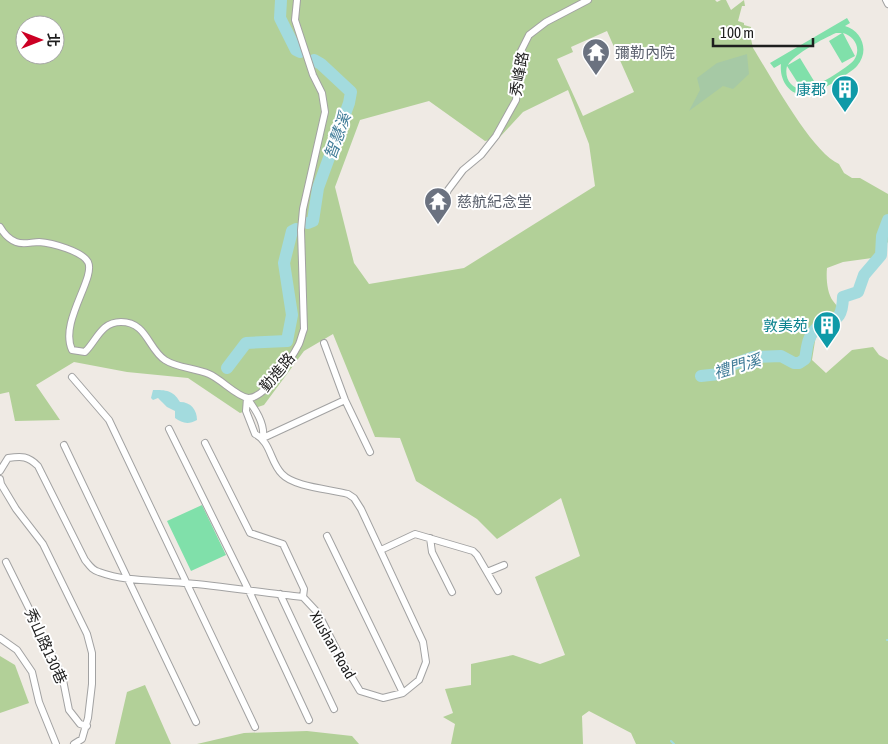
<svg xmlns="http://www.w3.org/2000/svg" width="888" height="744" font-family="'Asap Condensed','Noto Sans TC',sans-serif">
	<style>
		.forest { fill: #b2d098; fill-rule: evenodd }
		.cemetery { fill: #a6c9a5 }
		.pitch { fill: #80e0aa; fill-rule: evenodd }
		.water { fill: #a3dbde }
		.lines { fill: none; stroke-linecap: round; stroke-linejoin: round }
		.stream { stroke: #a3dbde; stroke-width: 2 }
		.river { stroke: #a3dbde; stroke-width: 12 }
		.street-casing { stroke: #a2a2a2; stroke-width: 8 }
		.street { stroke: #fff; stroke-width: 6 }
		.labels { text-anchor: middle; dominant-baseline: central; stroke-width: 4; stroke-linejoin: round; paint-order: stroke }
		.worship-label { font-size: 15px; fill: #5b616d; stroke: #fff; text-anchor: start }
		.street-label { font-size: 15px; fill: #1e1e1e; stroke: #fff }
		.culture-label { font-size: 15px; fill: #0d838f; stroke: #fff; text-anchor: end }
		.water-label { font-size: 16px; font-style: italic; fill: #407c98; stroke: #fff }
	</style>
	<rect width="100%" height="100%" fill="#efeae4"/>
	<path class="forest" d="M0,0H715L717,2L721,0H726L731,10L744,0L745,6H742L738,21L744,23V25L751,27V39L753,48C770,75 812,153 839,164L844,173L852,178H860L888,194V242L872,258L843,262L827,268C826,278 827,293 833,301C837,306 840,310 843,316L816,335L812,360L826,373L852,350L873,347L879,355L888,360V744H636L631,733L589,711L582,716L583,744H451L455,724L443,717L453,713L445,689L471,685V664L513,655L540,664L565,655L535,577L580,556L561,498L497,539L477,519L416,481L400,438L375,437L333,334L304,351L264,405L240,413L188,378L127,372L74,362L36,385L60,420L15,421L9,392L0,394ZM25,25H55V55H25ZM607,31L634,92L583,116L557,59L573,52L571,47ZM568,90L589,144L595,186L464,268L369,284L354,263L335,187L360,120L429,101L485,141L499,138L523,112Z
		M0,656L15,665L29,703L0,713Z
		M145,685L171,744H115L127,692Z
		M307,731L352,736L359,744H197L244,733Z"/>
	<path class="cemetery" d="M747,54L749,74L733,89L723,86L689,111L700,90L697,78L717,63Z"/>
	<path class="pitch" d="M847,18L850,23L845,26C862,31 870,51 857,66C851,73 819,92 811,94C791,99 779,81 781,64L774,68L770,63ZM836,33H842L829,41L842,63L855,56L843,33C854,36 862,48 854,60C849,67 813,89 805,89C791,90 784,78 787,66L801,88L814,81L800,58L788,65C793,55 824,38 836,33Z
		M202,505L226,555L191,571L167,521Z"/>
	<path class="water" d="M153,390C166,390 173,390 180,402C191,402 197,410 197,420C188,425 182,423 175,418V411L167,407L158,398L153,400L151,398Z"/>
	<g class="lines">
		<path class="stream" d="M887,640H888
			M671,741L674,744"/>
		<path class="river" d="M281,0L280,18L296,50L300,52
			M308,223L313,221L318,188L349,103L351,92L321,64L314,60
			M227,368L246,343L287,341L292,315L284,263L292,231L296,229
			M701,376L719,374L734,364L754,357L781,356L794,363H799L805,359C807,349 807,338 815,330C831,315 842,327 843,297L858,292L864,275L881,255L882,236L888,220"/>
		<g class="street-casing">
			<path id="street" d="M886,0L888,4
				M437,216L448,190L463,170L481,155L496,136L516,100L521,51L529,35L546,22L588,0
				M0,227C4,234 8,239 16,242C23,245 32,242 39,242C52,243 82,251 88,262C96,278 59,322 72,350L85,352C97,340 101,322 121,322C147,322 148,349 165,360C177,368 195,368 209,374C221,379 236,396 248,398C264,399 292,358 299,344C301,339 302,334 304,329L301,230L303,209L325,112L322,93L313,75L295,20L297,0
				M324,343L345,400L370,452
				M72,377L109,420L255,727
				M247,398C255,409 265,423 263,438
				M169,429L249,591L309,720
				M263,438L345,400
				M205,443L250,533L283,544L304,589L303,597
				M64,445L196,722
				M0,471L8,458C22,456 28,456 38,466L85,560C90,566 92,570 99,572C126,582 156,580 184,583C223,586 263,593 303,597L318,613L345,666L360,691L383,698L403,693L419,680L426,662L423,642L361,509L354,498L348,494C330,489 294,487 282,474C270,462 271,442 255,434L246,411L247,398
				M0,479L1,484L16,509L43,544L87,634L92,653V684L88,718L82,739L74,744
				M327,536L403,693
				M430,538L432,552L452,592
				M381,550L415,534L473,551L477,555L498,591
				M6,562L62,675L69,710L80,724L87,726
				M487,572L504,565
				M280,594L334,709
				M0,638L17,650L32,672L39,702L56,744"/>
		</g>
		<use href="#street" class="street"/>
	</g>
	<defs>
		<g id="temple-pin" transform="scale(1.4375)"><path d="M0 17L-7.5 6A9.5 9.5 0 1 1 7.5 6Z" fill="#6b7280" stroke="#fff"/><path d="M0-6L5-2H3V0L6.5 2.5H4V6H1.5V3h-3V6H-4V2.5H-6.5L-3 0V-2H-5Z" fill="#fff"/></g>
		<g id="building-pin" transform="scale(1.4375)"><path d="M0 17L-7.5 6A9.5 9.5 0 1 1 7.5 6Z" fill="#0f9aa8" stroke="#fff"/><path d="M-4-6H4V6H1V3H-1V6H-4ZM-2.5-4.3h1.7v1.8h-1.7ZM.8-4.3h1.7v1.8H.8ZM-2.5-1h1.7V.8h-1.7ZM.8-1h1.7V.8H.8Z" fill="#fff"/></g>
	</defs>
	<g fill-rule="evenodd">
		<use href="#temple-pin" x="596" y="52"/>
		<use href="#building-pin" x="845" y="89"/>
		<use href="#temple-pin" x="438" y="201"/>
		<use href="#building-pin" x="827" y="325"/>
	</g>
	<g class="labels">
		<g class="worship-label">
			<text x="615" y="52">彌勒內院</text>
			<text x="457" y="201">慈航紀念堂</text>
		</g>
		<g class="street-label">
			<text transform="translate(519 74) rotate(-80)">秀峰路</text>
			<text transform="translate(277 372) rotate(-50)">勤進路</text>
			<text transform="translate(333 645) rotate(60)">Xiushan Road</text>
			<text transform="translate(46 646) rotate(66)">秀山路130巷</text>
		</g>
		<g class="culture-label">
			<text x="826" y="89">康郡</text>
			<text x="808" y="325">敦美苑</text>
		</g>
		<g class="water-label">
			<text transform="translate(337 136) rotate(-70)">智慧溪</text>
			<text transform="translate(737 366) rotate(-17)">禮門溪</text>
		</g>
	</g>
	<g transform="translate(40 40) rotate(90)"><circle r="24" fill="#ffffff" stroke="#a5a5a5"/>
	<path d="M0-4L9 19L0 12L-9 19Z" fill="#cc0024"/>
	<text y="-8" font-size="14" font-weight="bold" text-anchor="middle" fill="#1e1e1e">北</text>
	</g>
	<path d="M713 38v8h100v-8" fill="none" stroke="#1e1e1e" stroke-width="2.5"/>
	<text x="720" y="38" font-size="15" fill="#1e1e1e" stroke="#ffffff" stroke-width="4" paint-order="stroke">100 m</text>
</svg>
